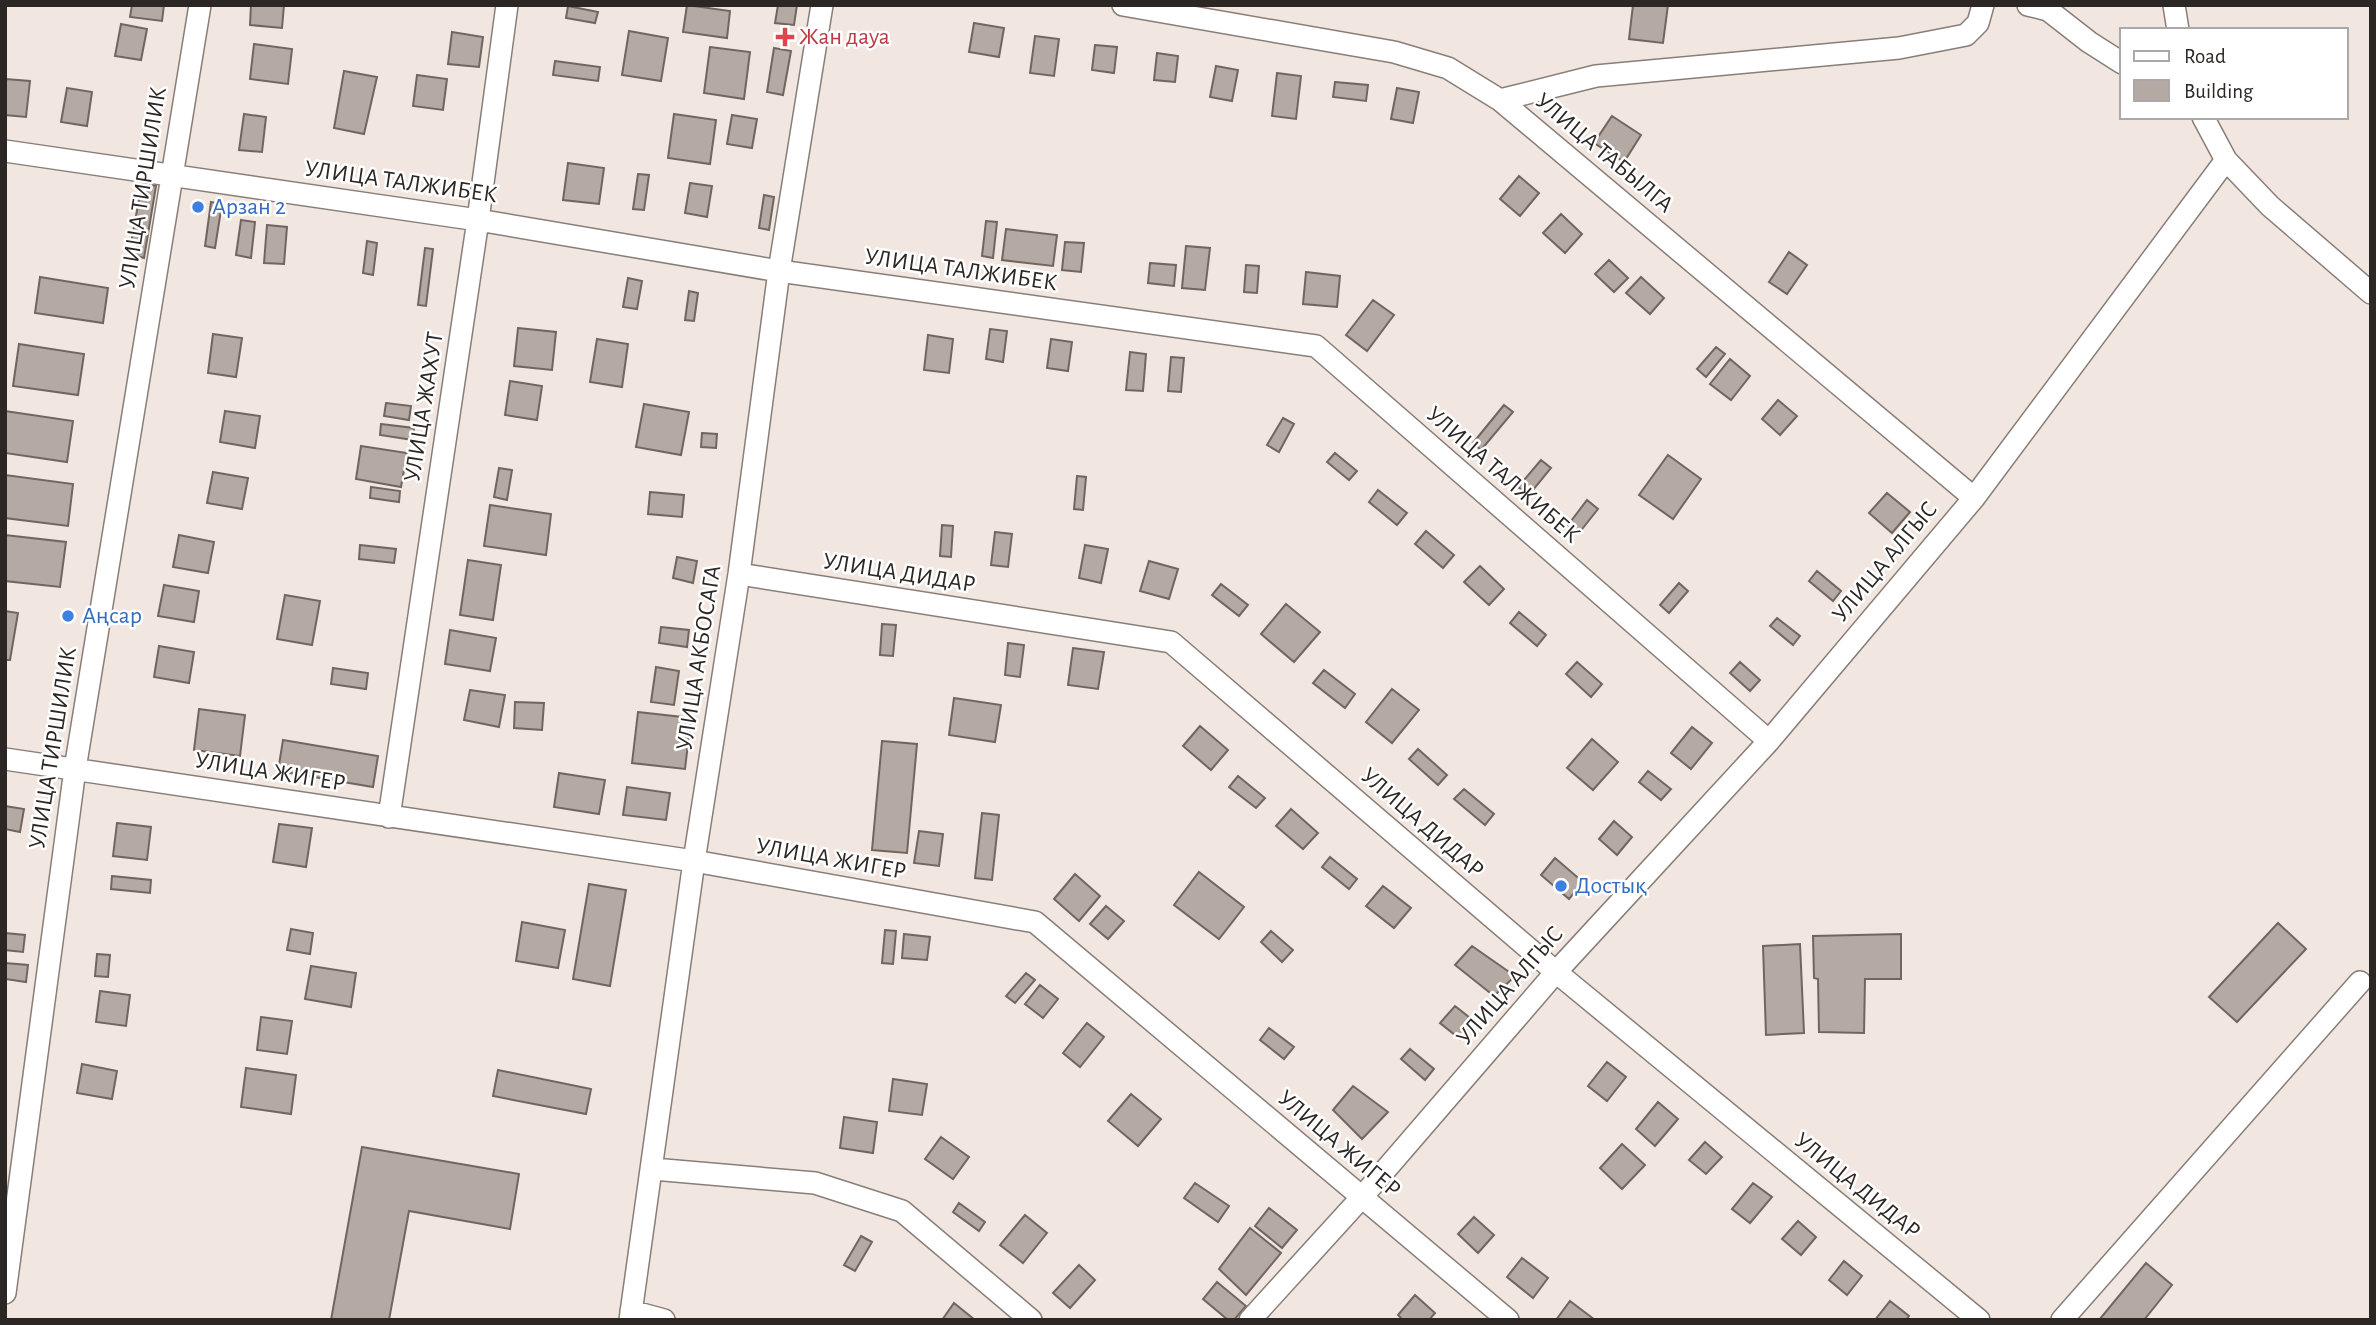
<svg xmlns="http://www.w3.org/2000/svg" width="2376" height="1325" font-family="'Alegreya Sans',sans-serif">
	<style>
		.building { fill: #b4a9a3; stroke: #706660; stroke-width: 2 }
		.lines { fill: none; stroke-linecap: round; stroke-linejoin: round }
		.minor-casing { stroke: #887e78; stroke-width: 24 }
		.minor { stroke: #fff; stroke-width: 21 }
		.health-dot { fill: #e0444e; stroke: #fff; stroke-width: 2.5 }
		.shop-dot { fill: #3f7fe0; stroke: #fff; stroke-width: 2.5 }
		.labels { text-anchor: middle; dominant-baseline: central; stroke-width: 5; stroke-linejoin: round; paint-order: stroke }
		.health-label { font-size: 24px; fill: #be3a42; stroke: #fff; text-anchor: start }
		.street-label { font-size: 24px; fill: #2c2725; stroke: #fff }
		.shop-label { font-size: 24px; fill: #366cbe; stroke: #fff; text-anchor: start }
	</style>
	<rect width="100%" height="100%" fill="#f2e6e0"/>
	<path class="building" d="M132,5H164L162,21L130,17Z
		M251,5H284L282,28L250,25Z
		M687,5L730,11L727,38L683,32Z
		M778,5H797L794,25L775,23Z
		M1633,5H1668L1663,43L1629,39Z
		M568,6L598,12L595,23L566,18Z
		M974,23L1004,28L999,57L969,52Z
		M121,24L147,29L141,60L115,56Z
		M629,31L668,38L661,81L622,75Z
		M452,32L483,37L479,67L448,64Z
		M1035,36L1059,39L1054,76L1030,73Z
		M254,44L292,49L288,84L250,79Z
		M1095,45L1117,47L1114,73L1092,70Z
		M710,47L750,52L744,99L704,93Z
		M774,48L791,51L783,95L767,92Z
		M1157,53L1178,56L1175,82L1154,80Z
		M555,61L600,67L598,81L553,75Z
		M1216,66L1238,70L1232,101L1210,97Z
		M344,71L377,77L364,134L334,128Z
		M1277,73L1301,76L1296,119L1272,116Z
		M417,75L447,79L443,110L413,106Z
		M5,79L30,81L26,117L5,115Z
		M1335,82L1368,85L1366,101L1333,97Z
		M67,88L92,92L87,126L61,122Z
		M1397,88L1419,92L1413,123L1391,119Z
		M244,114L266,117L262,152L239,150Z
		M674,114L716,120L710,164L668,158Z
		M732,115L757,119L752,148L727,144Z
		M1612,116L1641,135L1624,162L1594,143Z
		M568,163L604,168L599,204L563,200Z
		M638,174L649,175L644,210L633,209Z
		M1519,176L1539,193L1520,216L1500,199Z
		M142,183L156,186L144,258L129,254Z
		M690,183L712,186L707,217L685,213Z
		M764,195L774,197L769,230L759,228Z
		M211,202L222,204L215,248L205,246Z
		M1561,214L1582,234L1565,253L1543,233Z
		M241,220L255,222L251,258L236,255Z
		M986,221L997,222L993,258L982,256Z
		M267,225L287,227L284,264L264,263Z
		M1006,229L1057,235L1053,266L1002,260Z
		M367,241L377,243L373,275L363,273Z
		M1065,242L1084,243L1081,272L1062,270Z
		M1186,246L1210,248L1205,290L1182,288Z
		M425,248L433,249L426,306L418,305Z
		M1789,252L1807,265L1787,294L1769,282Z
		M1609,260L1628,278L1614,292L1595,274Z
		M1150,263L1176,265L1174,286L1148,283Z
		M1246,265L1259,266L1257,293L1244,292Z
		M1306,272L1340,276L1337,307L1303,304Z
		M40,277L108,288L103,323L35,313Z
		M1641,277L1664,298L1650,314L1626,293Z
		M628,278L642,281L637,309L623,307Z
		M689,291L698,293L694,321L685,320Z
		M1373,300L1394,315L1367,351L1346,335Z
		M518,328L556,332L552,370L514,366Z
		M990,329L1007,331L1003,362L986,359Z
		M213,334L242,338L236,377L208,373Z
		M928,335L953,339L949,373L924,370Z
		M597,339L628,344L622,387L590,382Z
		M1051,339L1072,342L1068,371L1047,368Z
		M19,344L84,354L78,395L13,386Z
		M1716,347L1725,354L1706,377L1697,369Z
		M1130,352L1146,354L1143,391L1126,390Z
		M1171,357L1184,358L1181,392L1168,391Z
		M1730,359L1750,376L1731,400L1710,384Z
		M510,381L542,386L537,420L505,415Z
		M1778,400L1797,416L1780,435L1762,419Z
		M386,403L411,406L409,420L384,416Z
		M644,404L689,412L681,455L636,447Z
		M1504,405L1513,412L1481,450L1473,443Z
		M5,411L73,421L67,462L5,453Z
		M225,411L260,416L255,448L220,442Z
		M1283,418L1294,424L1279,452L1267,445Z
		M381,424L414,428L413,440L380,435Z
		M702,433L717,434L716,448L701,447Z
		M361,446L407,453L401,487L356,479Z
		M1335,453L1357,471L1349,480L1327,462Z
		M1668,455L1701,479L1673,519L1639,495Z
		M1541,460L1551,468L1529,495L1518,487Z
		M499,468L512,470L507,500L494,497Z
		M213,472L248,478L242,509L207,503Z
		M5,475L73,484L68,526L5,518Z
		M1077,476L1086,477L1083,510L1074,509Z
		M371,487L400,491L399,502L370,498Z
		M1378,490L1407,513L1397,525L1369,502Z
		M650,492L684,495L682,517L648,514Z
		M1887,493L1910,512L1892,533L1869,513Z
		M1587,500L1598,509L1579,533L1568,525Z
		M490,505L551,514L546,555L484,546Z
		M942,525L953,526L951,557L940,556Z
		M1426,531L1454,555L1443,568L1415,544Z
		M995,532L1012,534L1008,567L991,565Z
		M5,535L66,542L60,587L5,581Z
		M179,535L214,542L208,573L173,567Z
		M360,545L396,549L394,563L359,559Z
		M1085,545L1108,549L1101,583L1079,578Z
		M677,557L697,561L693,583L673,578Z
		M468,560L501,565L493,620L460,615Z
		M1149,561L1178,569L1169,599L1140,591Z
		M1480,566L1504,589L1489,605L1464,582Z
		M1817,571L1841,591L1833,601L1809,581Z
		M1679,583L1688,591L1669,613L1660,605Z
		M1221,584L1248,605L1239,616L1212,595Z
		M164,585L199,591L194,622L158,616Z
		M285,595L320,601L312,645L277,639Z
		M1286,604L1320,632L1294,662L1261,634Z
		M5,611L18,613L10,660H5Z
		M1519,612L1546,635L1537,646L1510,623Z
		M1777,618L1800,636L1793,645L1770,626Z
		M882,624L896,625L893,656L880,655Z
		M661,627L689,630L687,647L659,643Z
		M450,630L496,638L490,671L445,664Z
		M1008,643L1024,645L1020,677L1005,675Z
		M159,646L194,652L189,683L154,677Z
		M1073,648L1104,652L1098,689L1068,685Z
		M1577,662L1602,684L1591,697L1566,674Z
		M1740,662L1760,680L1750,691L1730,673Z
		M656,667L679,671L674,705L651,702Z
		M333,668L368,673L366,689L331,684Z
		M1324,670L1355,694L1345,708L1313,683Z
		M1392,689L1419,710L1392,743L1366,722Z
		M470,690L505,695L499,727L464,720Z
		M954,698L1001,705L995,742L949,735Z
		M515,702L544,703L542,730L514,728Z
		M199,709L245,715L240,756L194,750Z
		M638,712L691,718L685,769L632,763Z
		M1200,726L1228,750L1211,770L1183,746Z
		M1692,727L1712,743L1691,769L1671,753Z
		M1592,739L1618,762L1593,790L1567,768Z
		M283,740L378,756L373,787L278,771Z
		M882,741L917,744L907,853L872,850Z
		M1418,749L1447,775L1438,785L1409,759Z
		M1648,771L1671,789L1661,800L1639,782Z
		M559,773L605,780L599,814L554,807Z
		M1238,776L1265,798L1256,808L1229,787Z
		M627,787L670,793L666,820L623,815Z
		M1464,789L1494,814L1485,825L1454,799Z
		M5,806L24,809L20,832L5,829Z
		M1291,809L1318,833L1303,849L1276,826Z
		M982,813L999,815L992,880L975,878Z
		M1614,821L1632,837L1617,855L1599,839Z
		M117,823L151,827L147,860L113,856Z
		M279,824L312,828L306,867L273,862Z
		M919,831L943,834L939,866L914,863Z
		M1330,857L1357,879L1349,889L1322,867Z
		M1555,858L1583,882L1569,899L1541,875Z
		M1199,872L1244,907L1219,939L1174,905Z
		M1075,874L1100,896L1079,921L1054,899Z
		M112,876L151,880L150,893L111,889Z
		M589,884L626,890L610,986L573,979Z
		M1383,886L1411,908L1394,928L1366,906Z
		M1106,906L1124,921L1108,939L1090,924Z
		M522,922L565,930L558,968L516,961Z
		M2278,923L2306,949L2237,1022L2209,997Z
		M291,929L313,933L310,954L287,950Z
		M885,930L896,931L893,964L882,963Z
		M1271,931L1293,950L1282,962L1261,942Z
		M5,933L25,935L23,952L5,950Z
		M904,934L930,937L927,960L902,958Z
		M1901,934V979H1865L1864,1033L1819,1032L1818,979L1814,978L1813,936Z
		M1800,944L1804,1033L1766,1035L1763,946Z
		M1472,946L1515,976L1494,996L1455,965Z
		M97,954L110,955L108,977L95,976Z
		M5,963L28,965L26,982L5,979Z
		M311,966L356,973L351,1007L305,999Z
		M1026,973L1035,980L1015,1003L1006,996Z
		M1040,985L1058,999L1043,1018L1025,1004Z
		M100,991L130,995L126,1026L96,1022Z
		M1455,1006L1474,1021L1460,1039L1440,1023Z
		M261,1017L292,1021L287,1054L257,1050Z
		M1087,1023L1104,1037L1080,1067L1063,1053Z
		M1269,1028L1294,1047L1284,1059L1260,1040Z
		M1410,1049L1434,1069L1425,1080L1401,1059Z
		M1607,1062L1626,1077L1607,1101L1588,1086Z
		M82,1064L117,1071L112,1099L77,1093Z
		M246,1068L296,1075L291,1114L241,1107Z
		M498,1070L591,1089L586,1114L493,1096Z
		M893,1079L927,1084L922,1115L889,1111Z
		M1353,1086L1388,1112L1362,1139L1333,1110Z
		M1131,1094L1161,1119L1138,1146L1108,1121Z
		M1658,1102L1678,1119L1655,1146L1636,1129Z
		M844,1117L877,1122L873,1153L840,1148Z
		M941,1137L969,1157L953,1179L925,1159Z
		M1705,1142L1722,1157L1706,1174L1689,1160Z
		M1622,1144L1645,1165L1622,1189L1600,1168Z
		M362,1147L519,1174L510,1229L409,1211L389,1320H331Z
		M1195,1183L1229,1206L1218,1222L1184,1198Z
		M1753,1183L1772,1197L1750,1223L1732,1209Z
		M959,1203L985,1222L979,1231L953,1212Z
		M1269,1208L1297,1230L1282,1248L1255,1226Z
		M1025,1215L1047,1233L1023,1263L1000,1245Z
		M1474,1217L1494,1235L1478,1253L1458,1234Z
		M1798,1221L1816,1237L1801,1255L1782,1239Z
		M1250,1228L1281,1253L1246,1295L1219,1269Z
		M861,1236L872,1242L855,1271L844,1265Z
		M1522,1258L1548,1278L1533,1298L1507,1277Z
		M1844,1261L1862,1276L1847,1295L1829,1280Z
		M2146,1263L2172,1285L2144,1320H2099Z
		M1079,1265L1095,1280L1070,1308L1053,1293Z
		M1217,1282L1246,1306L1234,1320H1228L1203,1299Z
		M1415,1295L1435,1313L1429,1320H1403L1398,1315Z
		M1570,1301L1595,1320H1556Z
		M1890,1301L1909,1316L1906,1320H1875Z
		M954,1303L975,1320H942Z"/>
	<g class="lines">
		<g class="minor-casing">
			<path id="minor" d="M1123,5L1394,52L1448,68L1500,100L1974,498
				M2028,5L2048,10L2089,42L2122,63
				M2174,5L2178,30
				M1500,100L1596,76L1899,48L1966,35L1978,23L1983,5
				M2203,117L2226,160L2270,206L2371,293
				M5,151L478,220L779,271L1316,346L1769,741
				M739,574L1171,642L1556,972L1979,1320
				M5,759L694,861L1035,922L1508,1320
				M389,817L478,220L507,5
				M653,1169L815,1183L902,1211L1031,1320
				M5,1293L75,769L200,5
				M631,1311L664,1320
				M630,1320L694,861L739,574L779,271L822,5
				M1250,1320L1362,1197L1556,972L1769,741L1974,498L2226,160
				M2062,1320L2360,982"/>
		</g>
		<use href="#minor" class="minor"/>
	</g>
	<path class="health-dot" d="M781.5 26.5h7v7h7v7h-7v7h-7v-7h-7v-7h7z"/>
	<g class="shop-dot">
		<circle cx="198" cy="207" r="7"/>
		<circle cx="68" cy="616" r="7"/>
		<circle cx="1561" cy="886" r="7"/>
	</g>
	<g class="labels">
		<g class="health-label">
			<text x="799" y="37">Жан дауа</text>
		</g>
		<g class="street-label">
			<text transform="translate(1604 153) rotate(40)">УЛИЦА ТАБЫЛГА</text>
			<text transform="translate(401 182) rotate(8)">УЛИЦА ТАЛЖИБЕК</text>
			<text transform="translate(143 188) rotate(-81)">УЛИЦА ТИРШИЛИК</text>
			<text transform="translate(961 270) rotate(8)">УЛИЦА ТАЛЖИБЕК</text>
			<text transform="translate(424 407) rotate(-81)">УЛИЦА ЖАХУТ</text>
			<text transform="translate(1503 475) rotate(41)">УЛИЦА ТАЛЖИБЕК</text>
			<text transform="translate(1885 562) rotate(-50)">УЛИЦА АЛГЫС</text>
			<text transform="translate(899 573) rotate(9)">УЛИЦА ДИДАР</text>
			<text transform="translate(699 658) rotate(-81)">УЛИЦА АКБОСАГА</text>
			<text transform="translate(53 748) rotate(-81)">УЛИЦА ТИРШИЛИК</text>
			<text transform="translate(270 772) rotate(9)">УЛИЦА ЖИГЕР</text>
			<text transform="translate(1422 823) rotate(41)">УЛИЦА ДИДАР</text>
			<text transform="translate(831 859) rotate(10)">УЛИЦА ЖИГЕР</text>
			<text transform="translate(1510 986) rotate(-49)">УЛИЦА АЛГЫС</text>
			<text transform="translate(1339 1144) rotate(40)">УЛИЦА ЖИГЕР</text>
			<text transform="translate(1857 1186) rotate(39)">УЛИЦА ДИДАР</text>
		</g>
		<g class="shop-label">
			<text x="212" y="207">Арзан 2</text>
			<text x="82" y="616">Аңсар</text>
			<text x="1575" y="886">Достық</text>
		</g>
	</g>
	<rect width="2376" height="1325" fill="none" stroke="#2c2725" stroke-width="14"/>
	<rect x="2120" y="28" width="228" height="91" fill="#ffffff" stroke="#aba9a8" stroke-width="2"/>
	<rect x="2134" y="51" width="35" height="10" fill="#ffffff" stroke="#aba9a8" stroke-width="2"/>
	<text x="2184" y="63" font-size="21" fill="#2c2725">Road</text>
	<rect x="2134" y="80" width="35" height="21" fill="#b4a9a3" stroke="#aba9a8" stroke-width="2"/>
	<text x="2184" y="98" font-size="21" fill="#2c2725">Building</text>
</svg>
